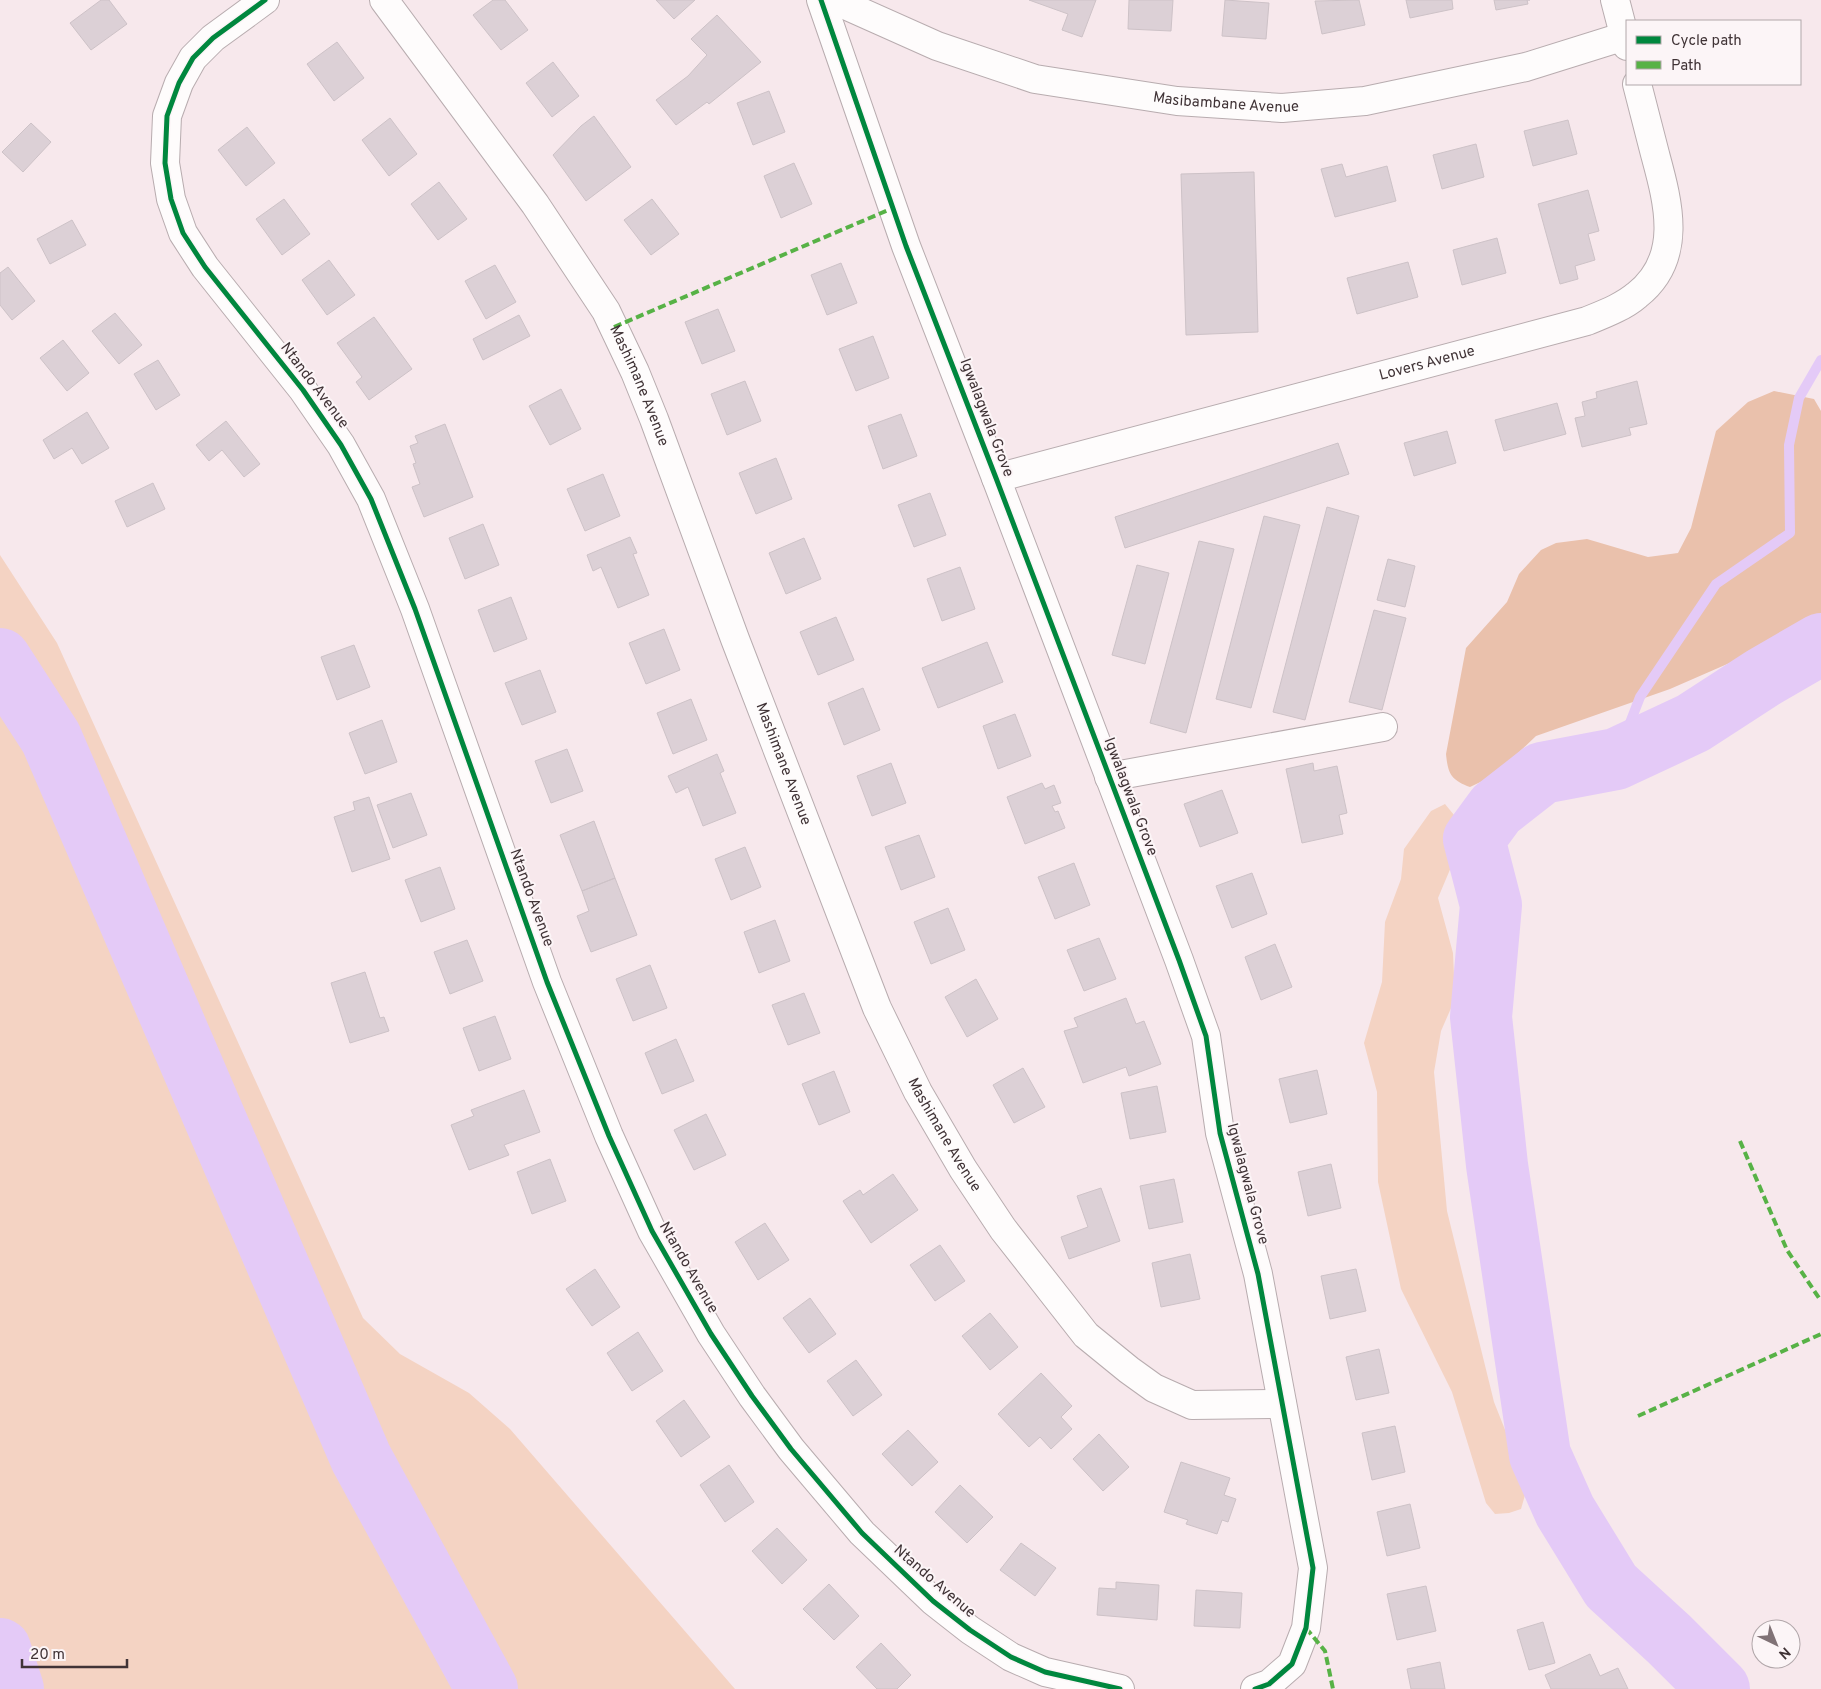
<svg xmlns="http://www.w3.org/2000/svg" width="1821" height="1689" font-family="Overpass,sans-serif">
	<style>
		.green { fill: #f4d3c3 }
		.forest { fill: #eac1ac }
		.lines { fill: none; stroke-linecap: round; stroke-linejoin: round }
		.stream { stroke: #e4caf7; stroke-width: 10 }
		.river { stroke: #e4caf7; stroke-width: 62 }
		.building { fill: #dcd0d6; stroke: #cdc2c7 }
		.minor-casing { stroke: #b8acaf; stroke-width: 30 }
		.minor { stroke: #fefcfc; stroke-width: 28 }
		.quiet { stroke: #57b246; stroke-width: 4; stroke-dasharray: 8 4; stroke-linecap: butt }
		.cycleway-casing { stroke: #fcf5f7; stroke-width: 8 }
		.cycleway { stroke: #00873e; stroke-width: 5 }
		.labels { text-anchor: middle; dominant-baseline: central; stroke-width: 4; stroke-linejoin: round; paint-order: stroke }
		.street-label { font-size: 15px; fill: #403336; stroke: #fcf5f7 }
	</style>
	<rect width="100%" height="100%" fill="#f7e8ec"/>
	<path class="green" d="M0,555L57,643L363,1318L400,1354L469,1393L510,1429L735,1689H0Z
		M1445,804L1454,815V860L1438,898L1453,953L1455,999L1441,1031L1434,1072L1447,1211L1494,1402L1515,1455L1525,1495L1521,1509L1509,1513L1495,1514L1486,1503L1452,1392L1401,1289L1378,1182L1377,1092L1364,1043L1382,982L1385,922L1401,879L1404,849L1431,811Z"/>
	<path class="forest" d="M1774,391L1814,399L1821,411V618L1794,635L1670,689L1536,736L1495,775L1470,787C1451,780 1448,774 1446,754L1466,648L1507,602L1519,574L1541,550L1556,543L1587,539L1648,557L1678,553L1691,528L1716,431L1748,402Z"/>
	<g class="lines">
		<path class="stream" d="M1616,759L1640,697L1716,584L1790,533L1789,445L1799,398L1821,360"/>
		<path class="river" d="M0,659L51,738L361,1458L487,1689
			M0,1649L13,1689
			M1719,1689L1669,1639L1611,1586L1565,1511L1540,1455L1497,1165L1481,1017L1491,905L1474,839L1496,809L1542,773L1616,759L1693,723L1764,677L1821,644"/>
	</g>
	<path class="building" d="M101,0H109L127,24L91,50L70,23Z
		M493,0H505L528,30L501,50L473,15Z
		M656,0H695L674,19Z
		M1029,0H1096L1082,37L1062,30L1068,14Z
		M1129,0H1173L1171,31L1128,29Z
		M1225,0L1269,3L1266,39L1222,36Z
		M1359,0L1365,25L1322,34L1315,1Z
		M1406,0H1452L1453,9L1410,18Z
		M1494,0H1530H1527L1528,4L1496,10Z
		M717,15L761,62L709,104L707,102L676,125L656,100L688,76L707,55L691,39Z
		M337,42L364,78L334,101L307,64Z
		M553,62L579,96L552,117L526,83Z
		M769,91L785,132L753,145L737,103Z
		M594,116L631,167L586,201L553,155L581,126Z
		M390,118L417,154L389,176L362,140Z
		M1568,120L1577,154L1533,166L1524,131Z
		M31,123L51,142L23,172L2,152Z
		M247,127L275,163L246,186L218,150Z
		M1476,144L1484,177L1442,189L1433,155Z
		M794,163L812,204L781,218L764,176Z
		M1342,164L1346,177L1387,166L1396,201L1335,217L1321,169Z
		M1254,172L1258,332L1186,335L1181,174Z
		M439,182L467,219L438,240L411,204Z
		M1588,190L1599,231L1588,234L1595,260L1575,266L1578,279L1560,284L1538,204Z
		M284,199L310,234L282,255L256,219Z
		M652,199L679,234L651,255L624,220Z
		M72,220L86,245L50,264L37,239Z
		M1497,238L1506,273L1462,285L1453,250Z
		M329,260L355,295L327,315L302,280Z
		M1408,262L1418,297L1357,314L1347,278Z
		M841,263L857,303L827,315L811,275Z
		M495,265L516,302L486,319L465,281Z
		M8,267L35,301L12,320L0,305V273Z
		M718,309L735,351L702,364L685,322Z
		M115,313L142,345L119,364L92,331Z
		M519,315L530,336L483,360L473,339Z
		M374,317L412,369L369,400L356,382L362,377L337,343Z
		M873,336L889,378L856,391L839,349Z
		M63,340L89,373L67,391L40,358Z
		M158,360L180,395L156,410L134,374Z
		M745,381L761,421L727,435L711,394Z
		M1637,381L1647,424L1629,428L1631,435L1582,447L1575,418L1585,416L1582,402L1597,398L1596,392Z
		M561,389L581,429L550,445L529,406Z
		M1557,403L1566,434L1504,451L1495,420Z
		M87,412L109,448L82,464L72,448L54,459L43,440Z
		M901,414L917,456L883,469L868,426Z
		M226,421L260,464L244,477L222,450L209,461L196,445Z
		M445,424L473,497L424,517L412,487L420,484L413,464L416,463L410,446L418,443L415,436Z
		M1447,431L1456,463L1414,476L1404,443Z
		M1338,443L1349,474L1125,548L1115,517Z
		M776,458L792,499L756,514L739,473Z
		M603,474L620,516L585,531L567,489Z
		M153,483L165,509L127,527L115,501Z
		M930,493L946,535L914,547L898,505Z
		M1327,507L1359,516L1305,720L1273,712Z
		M1264,516L1300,525L1251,708L1216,699Z
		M483,524L499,565L465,579L449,538Z
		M630,537L637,553L633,554L649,595L618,608L601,567L593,571L587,555Z
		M804,538L821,579L786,594L769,553Z
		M1199,541L1234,549L1186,733L1150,723Z
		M1388,559L1415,566L1405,607L1377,600Z
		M1137,565L1169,573L1145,664L1112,655Z
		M960,567L975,609L942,621L927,579Z
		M511,597L527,639L494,652L478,610Z
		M1374,610L1406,618L1382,710L1349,702Z
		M836,617L854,660L818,675L800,632Z
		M664,629L680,670L646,684L629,643Z
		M987,642L1003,682L938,708L922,668Z
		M354,645L370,687L337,700L321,657Z
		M540,670L556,712L522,725L505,683Z
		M863,688L880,730L844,745L828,703Z
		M691,699L707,740L673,754L657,713Z
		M1015,714L1031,756L998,769L983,726Z
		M382,720L397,762L365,774L349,733Z
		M567,749L583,791L551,803L535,761Z
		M717,754L724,771L720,773L736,813L703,826L688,787L676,793L668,776Z
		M891,763L906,803L872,816L857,776Z
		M1313,763L1314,771L1337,766L1347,813L1339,815L1343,834L1302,843L1286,769Z
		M1042,783L1045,789L1054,785L1061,803L1052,806L1055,812L1058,811L1065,828L1025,844L1007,797Z
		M1222,790L1238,833L1200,847L1184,804Z
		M411,793L427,835L393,848L377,805Z
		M369,797L390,859L352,872L334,817L355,810L353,802Z
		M594,821L615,878L582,891L560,835Z
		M919,835L935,877L901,890L885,847Z
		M745,847L761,887L731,900L715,859Z
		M1074,863L1090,905L1055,919L1038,877Z
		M440,867L455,909L421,922L405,880Z
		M1252,873L1267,914L1232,928L1216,886Z
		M615,878L637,935L591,952L577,916L589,911L582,891Z
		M948,908L965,950L931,964L914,922Z
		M775,920L790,961L759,973L744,932Z
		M1099,938L1116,979L1084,991L1067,950Z
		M467,940L483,981L450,994L434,952Z
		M1275,944L1292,987L1261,1000L1245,957Z
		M650,965L667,1008L633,1021L616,979Z
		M365,972L380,1018L384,1017L389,1031L350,1043L331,983Z
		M976,979L998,1019L967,1037L945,997Z
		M804,993L820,1033L788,1045L772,1005Z
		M1126,998L1136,1024L1144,1021L1161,1064L1129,1076L1126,1067L1083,1083L1064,1031L1078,1027L1074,1018Z
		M495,1016L511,1059L479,1071L463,1028Z
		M676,1039L694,1081L662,1094L645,1053Z
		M1023,1068L1045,1107L1014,1123L993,1085Z
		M1317,1070L1327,1114L1290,1123L1279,1079Z
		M834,1071L850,1112L819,1125L802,1084Z
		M1157,1086L1166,1132L1130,1139L1121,1093Z
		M524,1090L540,1132L504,1145L509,1155L469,1170L451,1125L474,1116L471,1110Z
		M706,1114L726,1155L694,1170L674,1130Z
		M550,1159L566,1201L532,1214L517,1172Z
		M1331,1164L1341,1208L1308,1216L1298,1172Z
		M893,1174L918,1210L871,1243L843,1201L860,1190L863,1195Z
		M1174,1179L1183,1222L1149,1229L1140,1186Z
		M1101,1188L1120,1241L1069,1259L1061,1237L1088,1227L1077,1196Z
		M765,1223L789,1260L758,1280L735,1242Z
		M940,1245L965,1281L935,1301L910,1265Z
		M1190,1254L1200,1299L1161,1307L1152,1263Z
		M595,1269L620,1307L592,1326L566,1289Z
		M1356,1269L1366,1311L1330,1319L1321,1276Z
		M810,1298L836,1334L809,1353L783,1318Z
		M990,1313L1018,1347L990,1370L962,1336Z
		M638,1332L663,1371L632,1391L607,1353Z
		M1379,1349L1389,1393L1356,1400L1346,1357Z
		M856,1360L882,1395L853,1416L827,1381Z
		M1041,1373L1072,1406L1061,1417L1072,1429L1051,1449L1040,1437L1029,1447L998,1414Z
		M684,1400L710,1437L681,1457L656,1421Z
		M1395,1426L1405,1472L1372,1480L1362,1433Z
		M908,1430L938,1462L912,1486L882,1454Z
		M1099,1434L1129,1467L1103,1491L1073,1459Z
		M1181,1462L1230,1478L1224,1495L1236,1499L1228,1522L1222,1520L1217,1534L1186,1524L1188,1520L1164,1512Z
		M729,1465L754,1502L725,1522L700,1485Z
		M960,1485L993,1517L967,1543L935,1512Z
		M1410,1504L1420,1548L1387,1556L1377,1512Z
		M777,1528L807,1560L782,1584L752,1551Z
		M1021,1543L1056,1568L1035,1596L1000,1570Z
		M1116,1582L1159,1585L1157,1620L1097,1615L1099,1588L1116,1589Z
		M829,1584L859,1616L834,1640L803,1609Z
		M1426,1586L1436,1631L1397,1640L1387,1594Z
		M1196,1590L1242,1593L1240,1628L1194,1626Z
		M1543,1622L1555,1663L1529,1670L1517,1630Z
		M881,1643L911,1675L897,1689H877L856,1667Z
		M1590,1654L1600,1676L1618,1668L1628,1689H1551L1545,1675Z
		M1440,1662L1445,1689H1411L1407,1669Z"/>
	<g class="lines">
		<g class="minor-casing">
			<g id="minor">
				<path d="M265,0L213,38L193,58L179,83L167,116L165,163L171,199L183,233L205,267L303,390L341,445L371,499L415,609L547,982L609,1136L652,1231L711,1334L752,1396L791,1449L862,1533L933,1601L970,1630L1011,1657L1045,1672L1120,1689"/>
				<path id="s1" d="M384,0L535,204L606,311L635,372L654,419L735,639L877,1008L918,1092L963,1169L1003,1229L1086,1335L1129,1370L1154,1388L1192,1405L1282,1404"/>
				<path d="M821,0L906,246L996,478L1179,960L1206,1036L1220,1133L1258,1274L1313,1568L1306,1628L1292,1664L1269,1684L1255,1689"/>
				<path id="s2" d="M834,0L937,46L1035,79L1177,101L1282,108L1365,101L1526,67L1625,36"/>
				<path d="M1615,0L1627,46"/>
				<path id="s3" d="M996,478L1587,321C1604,314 1623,307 1637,295C1684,258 1668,202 1655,154C1649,130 1643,107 1637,84"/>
				<path d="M1109,777L1383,727"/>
			</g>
		</g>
		<use href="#minor" class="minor"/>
		<path class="quiet" d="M614,327L893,208
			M1740,1141L1787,1250L1821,1301
			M1638,1416L1821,1334
			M1306,1628L1325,1651L1333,1689"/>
		<g class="cycleway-casing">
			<path id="cycleway" d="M265,0L213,38L193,58L179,83L167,116L165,163L171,199L183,233L205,267L303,390L341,445L371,499L415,609L547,982L609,1136L652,1231L711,1334L752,1396L791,1449L862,1533L933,1601L970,1630L1011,1657L1045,1672L1120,1689
				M821,0L906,246L996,478L1179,960L1206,1036L1220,1133L1258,1274L1313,1568L1306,1628L1292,1664L1269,1684L1255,1689"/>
		</g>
		<use href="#cycleway" class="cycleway"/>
	</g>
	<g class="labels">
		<g class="street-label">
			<text stroke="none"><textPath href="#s2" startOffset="409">Masibambane Avenue</textPath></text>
			<text stroke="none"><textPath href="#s3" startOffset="446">Lovers Avenue</textPath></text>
			<text transform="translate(314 386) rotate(53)">Ntando Avenue</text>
			<text stroke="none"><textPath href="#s1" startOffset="464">Mashimane Avenue</textPath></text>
			<text transform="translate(986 418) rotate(69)">Igwalagwala Grove</text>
			<text stroke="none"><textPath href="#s1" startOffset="869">Mashimane Avenue</textPath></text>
			<text transform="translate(1130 797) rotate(69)">Igwalagwala Grove</text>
			<text transform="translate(531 898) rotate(70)">Ntando Avenue</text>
			<text stroke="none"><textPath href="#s1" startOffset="1274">Mashimane Avenue</textPath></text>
			<text transform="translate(1247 1184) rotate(75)">Igwalagwala Grove</text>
			<text transform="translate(688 1268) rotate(60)">Ntando Avenue</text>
			<text transform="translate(934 1582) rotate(41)">Ntando Avenue</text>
		</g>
	</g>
	<rect x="1626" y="20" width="175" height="65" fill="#fcf5f7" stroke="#b1a7aa"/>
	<rect x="1636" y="36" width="25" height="8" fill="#00873e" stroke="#b1a7aa"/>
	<text x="1671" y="45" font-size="15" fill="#403336">Cycle path</text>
	<rect x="1636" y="61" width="25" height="8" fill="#57b246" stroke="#b1a7aa"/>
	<text x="1671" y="70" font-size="15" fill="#403336">Path</text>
	<g transform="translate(1776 1644) rotate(137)"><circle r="24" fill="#fcf5f7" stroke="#b1a7aa"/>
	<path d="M0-4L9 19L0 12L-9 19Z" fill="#807276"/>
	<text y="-8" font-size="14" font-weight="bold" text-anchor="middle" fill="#403336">N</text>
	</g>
	<path d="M22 1659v8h105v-8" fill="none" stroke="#403336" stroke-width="2.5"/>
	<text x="30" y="1659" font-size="15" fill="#403336" stroke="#fcf5f7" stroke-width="4" paint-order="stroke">20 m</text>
</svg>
